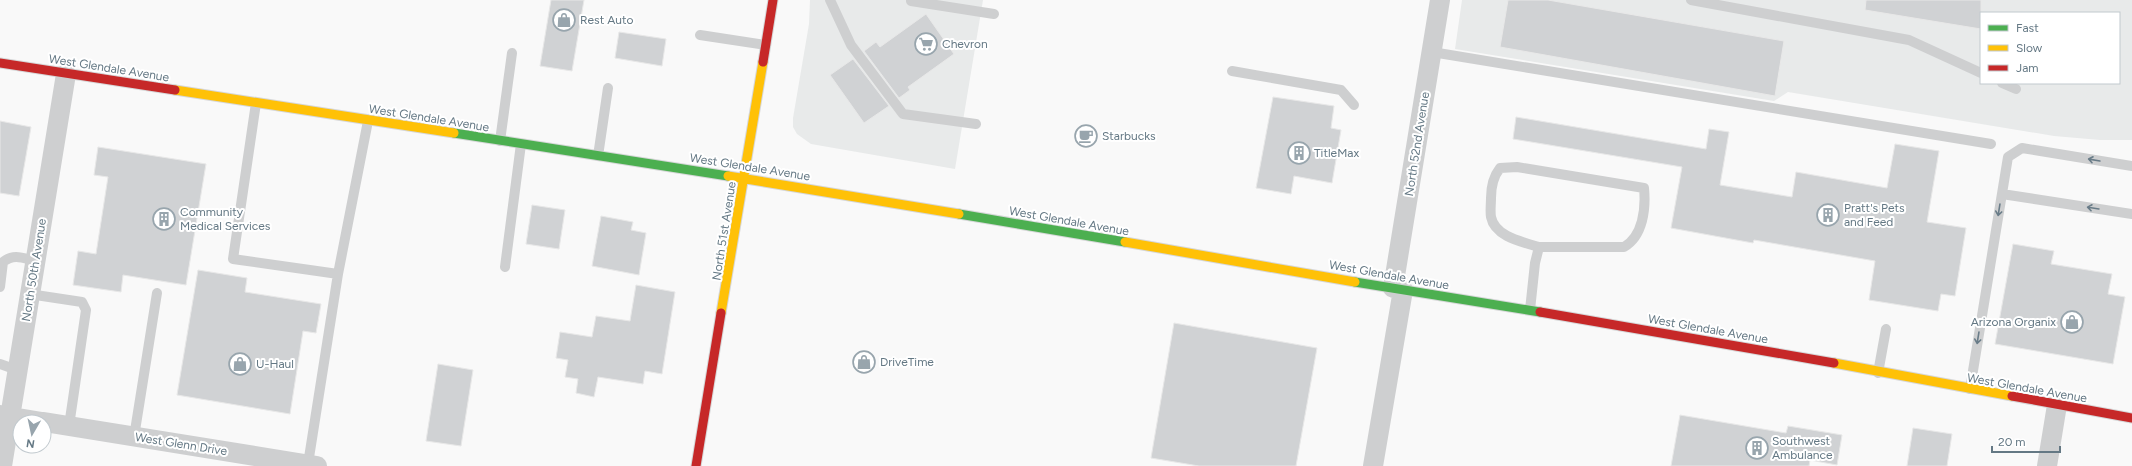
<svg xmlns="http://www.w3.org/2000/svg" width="2132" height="466" font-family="Figtree,sans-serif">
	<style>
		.built { fill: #e8eaea; fill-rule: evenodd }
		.building { fill: #d0d2d4; stroke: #e8e8e8 }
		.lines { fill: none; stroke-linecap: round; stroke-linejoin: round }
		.fast-casing { stroke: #d6d7d8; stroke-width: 11 }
		.slow-casing { stroke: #d6d7d8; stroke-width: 11 }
		.jam-casing { stroke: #d6d7d8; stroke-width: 11 }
		.lane { stroke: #cecfd0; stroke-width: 10 }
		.street { stroke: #cecfd0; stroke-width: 20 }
		.fast { stroke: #4caf50; stroke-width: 9 }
		.slow { stroke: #ffc107; stroke-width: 9 }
		.jam { stroke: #c62828; stroke-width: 9 }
		.oneway { stroke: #697c88 }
		.labels { text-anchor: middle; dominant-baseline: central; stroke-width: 4; stroke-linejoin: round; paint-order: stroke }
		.poi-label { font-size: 12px; fill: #647884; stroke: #fff; text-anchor: start }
		.street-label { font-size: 12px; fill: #647884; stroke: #fff }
	</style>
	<rect width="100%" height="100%" fill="#f9f9f9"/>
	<path class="built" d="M810,0H983L955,169L811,144L797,134L793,127V118L809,24Z
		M1462,0H2132V140H2100L2054,136L1788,92L1774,101L1455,49ZM1981,13H2119V83H1981Z"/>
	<path class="building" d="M551,0H584L572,71L540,66Z
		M1508,0H1548L1784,41L1775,96L1500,47Z
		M1866,0H1981V29L1865,10Z
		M926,14L954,54L908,87L910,90L899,98L864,51L876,42L880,47Z
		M619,32L666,39L662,66L615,58Z
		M853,59L889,106L864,123L830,75Z
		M1273,97L1334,106L1331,128L1341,130L1332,183L1294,176L1291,194L1256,188Z
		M1516,117L1706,149L1709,129L1729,132L1720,185L1792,197L1796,172L1887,188L1895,144L1939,151L1927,222L1966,228L1955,296L1941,294L1938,311L1869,300L1875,261L1754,240L1753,243L1671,228L1682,167L1513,139Z
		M0,121L31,127L19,196L0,193Z
		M98,147L206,164L186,285L123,275L121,292L73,285L78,251L96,254L108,177L94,175Z
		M532,205L565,210L559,249L526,244Z
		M601,216L633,222L631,230L646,233L639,275L592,266Z
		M2013,244L2054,251L2051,264L2112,274L2108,294L2125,297L2113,364L1995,344Z
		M198,270L247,278L245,292L321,304L316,333L303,331L290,414L177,395Z
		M636,285L675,292L662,374L645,371L643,384L598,377L594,397L576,393L578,379L565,377L568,360L556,358L560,332L592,337L596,316L630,321Z
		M1174,323L1317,348L1296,466H1199L1151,458Z
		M438,364L473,370L461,446L426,441Z
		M1680,415L1786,433L1788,426L1842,435L1837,465L1810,460L1809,466H1671Z
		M1913,428L1952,434L1947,466H1907Z"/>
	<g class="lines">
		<g class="fast-casing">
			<path id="fast" d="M454,133L728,176
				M959,214L1125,242
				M1355,282L1540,312"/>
		</g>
		<g class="slow-casing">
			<path id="slow" d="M175,90L454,133
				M728,176L959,214
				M1125,242L1355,282
				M721,313L763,62
				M1834,363L2012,396"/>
		</g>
		<g class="jam-casing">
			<path id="jam" d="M763,62L773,0
				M0,63L175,90
				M1540,312L1834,363
				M2012,396L2132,418
				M696,466L721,313"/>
		</g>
		<path class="lane" d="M830,0L851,45L903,114L976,124
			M1691,0L1909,40L1981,73
			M911,1L994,14
			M700,35L766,45
			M1432,52L1991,144
			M1232,71L1341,90L1354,105
			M2002,83L2016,89
			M256,103L233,259L338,274
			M500,141L512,53
			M598,156L608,88
			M2002,194L2132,214
			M505,267L521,144
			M0,287L3,262C14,253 23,258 35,261
			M29,294L82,302L86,310L69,426
			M1530,310L1535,263L1539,247H1624C1643,236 1646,209 1644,188L1517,167L1500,168C1493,177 1491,187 1491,198C1491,204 1490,211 1491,217C1495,237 1523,242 1539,247
			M0,364L17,370
			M1878,373L1886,329
			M1970,389L2008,157L2022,148L2132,166
			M134,437L157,293
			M308,464L338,274L368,121"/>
		<path class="street" d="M1393,288L1440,0
			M0,415L42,422
			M44,422L317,466
			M2,466L66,74
			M1373,466L1403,290
			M2047,466L2057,405"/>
		<use href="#fast" class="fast"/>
		<use href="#slow" class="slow"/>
		<use href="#jam" class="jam"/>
	</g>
	<defs><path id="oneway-shaft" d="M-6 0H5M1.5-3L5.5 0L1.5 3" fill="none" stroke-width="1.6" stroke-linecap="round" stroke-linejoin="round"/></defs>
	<g class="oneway">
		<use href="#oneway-shaft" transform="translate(2094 160) rotate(-170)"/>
		<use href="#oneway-shaft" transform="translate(2093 208) rotate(-171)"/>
		<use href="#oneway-shaft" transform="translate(1999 210) rotate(99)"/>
		<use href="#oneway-shaft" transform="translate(1978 338) rotate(99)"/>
	</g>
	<defs>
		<g id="shop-ring" transform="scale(1.15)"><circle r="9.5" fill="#fff" stroke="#98a5ad" stroke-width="1.5"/><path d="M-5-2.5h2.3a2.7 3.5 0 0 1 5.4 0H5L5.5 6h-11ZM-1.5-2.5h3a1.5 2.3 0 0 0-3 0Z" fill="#98a5ad"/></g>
		<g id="supermarket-ring" transform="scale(1.15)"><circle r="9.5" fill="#fff" stroke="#98a5ad" stroke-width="1.5"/><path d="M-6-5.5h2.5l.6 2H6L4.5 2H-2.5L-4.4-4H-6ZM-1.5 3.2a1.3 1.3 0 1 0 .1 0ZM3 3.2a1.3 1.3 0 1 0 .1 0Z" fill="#98a5ad"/></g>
		<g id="cafe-ring" transform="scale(1.15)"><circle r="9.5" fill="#fff" stroke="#98a5ad" stroke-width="1.5"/><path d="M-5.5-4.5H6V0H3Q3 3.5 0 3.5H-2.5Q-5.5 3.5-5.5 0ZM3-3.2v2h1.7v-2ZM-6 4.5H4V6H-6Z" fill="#98a5ad"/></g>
		<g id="building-ring" transform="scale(1.15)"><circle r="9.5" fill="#fff" stroke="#98a5ad" stroke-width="1.5"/><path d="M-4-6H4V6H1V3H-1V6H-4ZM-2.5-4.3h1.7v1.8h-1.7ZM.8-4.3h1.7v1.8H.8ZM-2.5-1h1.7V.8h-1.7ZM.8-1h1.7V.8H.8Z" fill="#98a5ad"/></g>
	</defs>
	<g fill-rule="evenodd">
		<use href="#shop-ring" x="564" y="20"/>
		<use href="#supermarket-ring" x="926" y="44"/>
		<use href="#cafe-ring" x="1086" y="136"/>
		<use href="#building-ring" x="1299" y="153"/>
		<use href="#building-ring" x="1828" y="215"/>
		<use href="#building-ring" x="164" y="219"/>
		<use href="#shop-ring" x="2072" y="322"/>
		<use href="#shop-ring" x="864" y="362"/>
		<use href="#shop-ring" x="240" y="364"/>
		<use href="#building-ring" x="1757" y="448"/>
	</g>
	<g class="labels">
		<g class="poi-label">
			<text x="580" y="20">Rest Auto</text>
			<text x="942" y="44">Chevron</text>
			<text x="1102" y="136">Starbucks</text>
			<text x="1314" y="153">TitleMax</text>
			<text x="1844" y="208">Pratt's Pets<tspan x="1844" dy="14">and Feed</tspan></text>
			<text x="180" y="212">Community<tspan x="180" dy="14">Medical Services</tspan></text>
			<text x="2056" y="322" text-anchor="end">Arizona Organix</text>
			<text x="880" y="362">DriveTime</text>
			<text x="256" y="364">U-Haul</text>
			<text x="1772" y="441">Southwest<tspan x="1772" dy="14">Ambulance</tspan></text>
		</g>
		<g class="street-label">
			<text transform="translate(109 68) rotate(9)">West Glendale Avenue</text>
			<text transform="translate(429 118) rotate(9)">West Glendale Avenue</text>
			<text transform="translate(1417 144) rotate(-81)">North 52nd Avenue</text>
			<text transform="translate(750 167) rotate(9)">West Glendale Avenue</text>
			<text transform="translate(1069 221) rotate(10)">West Glendale Avenue</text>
			<text transform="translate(724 231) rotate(-81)">North 51st Avenue</text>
			<text transform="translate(34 270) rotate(-81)">North 50th Avenue</text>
			<text transform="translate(1389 275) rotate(10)">West Glendale Avenue</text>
			<text transform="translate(1708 329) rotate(10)">West Glendale Avenue</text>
			<text transform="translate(2027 388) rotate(10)">West Glendale Avenue</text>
			<text transform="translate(181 444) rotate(9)">West Glenn Drive</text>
		</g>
	</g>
	<rect x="1980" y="12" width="140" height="72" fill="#ffffff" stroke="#c1c9ce"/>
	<rect x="1988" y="25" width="20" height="6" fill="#4caf50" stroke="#c1c9ce"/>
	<text x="2016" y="32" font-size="12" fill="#647884">Fast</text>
	<rect x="1988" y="45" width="20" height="6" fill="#ffc107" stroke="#c1c9ce"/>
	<text x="2016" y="52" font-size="12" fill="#647884">Slow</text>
	<rect x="1988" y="65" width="20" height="6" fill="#c62828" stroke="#c1c9ce"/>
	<text x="2016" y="72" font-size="12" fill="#647884">Jam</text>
	<g transform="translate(32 434) rotate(189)"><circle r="19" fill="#ffffff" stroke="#c1c9ce"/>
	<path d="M0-3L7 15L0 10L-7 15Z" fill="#98a5ad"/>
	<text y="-6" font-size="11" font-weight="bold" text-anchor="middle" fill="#647884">N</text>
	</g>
	<path d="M1992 446v6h68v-6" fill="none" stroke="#647884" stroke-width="2"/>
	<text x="1998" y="446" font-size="12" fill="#647884" stroke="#ffffff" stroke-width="3" paint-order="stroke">20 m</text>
</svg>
